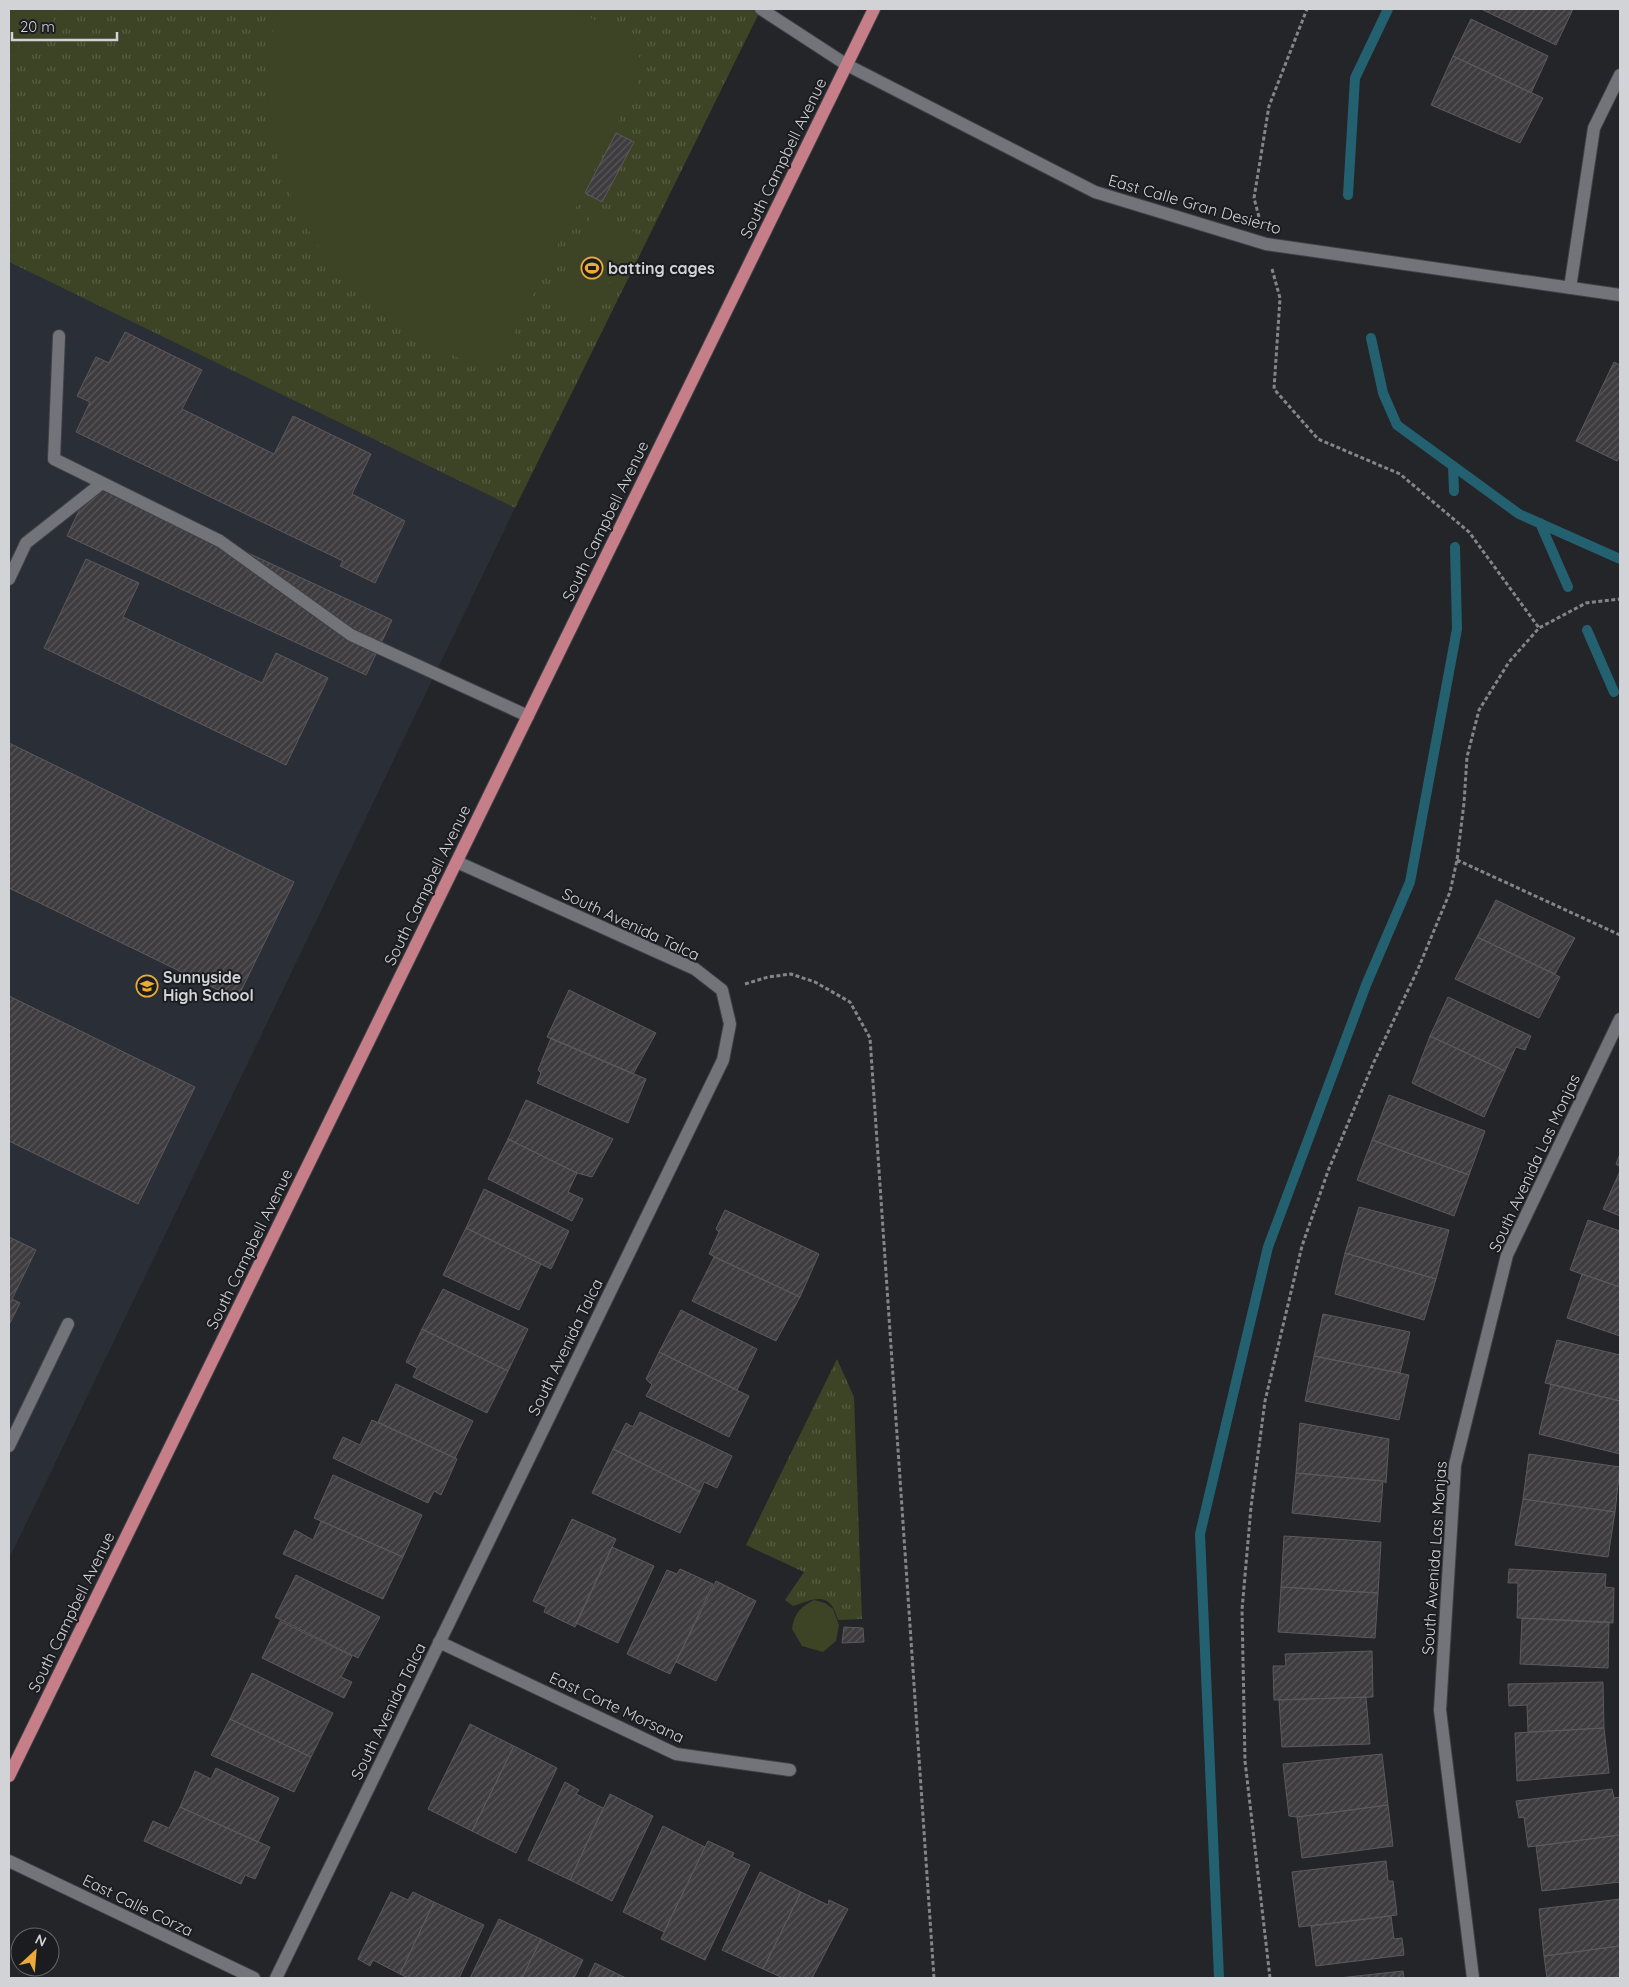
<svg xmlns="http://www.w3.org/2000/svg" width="1629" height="1987" font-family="Quicksand,sans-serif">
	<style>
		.built { fill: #2a2e37 }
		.grass { fill: url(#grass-tufts) }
		.green { fill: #3d4425 }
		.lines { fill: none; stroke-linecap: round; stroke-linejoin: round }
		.stream { stroke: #236170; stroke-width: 10 }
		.building { fill: url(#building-hatch); stroke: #5d595c }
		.minor-casing { stroke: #404145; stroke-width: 14 }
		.major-casing { stroke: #404145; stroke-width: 14 }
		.path { stroke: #838588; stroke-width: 3; stroke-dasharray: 4 2.5; stroke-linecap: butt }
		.minor { stroke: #727479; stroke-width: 12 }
		.major { stroke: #c67e89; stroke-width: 12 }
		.labels { text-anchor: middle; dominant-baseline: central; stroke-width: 4; stroke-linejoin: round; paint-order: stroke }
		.street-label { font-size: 16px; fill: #d2d3d6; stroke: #1a1c1f }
		.poi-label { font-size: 16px; font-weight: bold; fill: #d2d3d6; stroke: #1a1c1f; text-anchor: start }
	</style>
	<defs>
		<pattern id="grass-tufts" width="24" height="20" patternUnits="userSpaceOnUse" patternTransform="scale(1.25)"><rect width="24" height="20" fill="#3d4425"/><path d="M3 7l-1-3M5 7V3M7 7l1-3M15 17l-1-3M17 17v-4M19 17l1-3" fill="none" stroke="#585e44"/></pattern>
		<pattern id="building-hatch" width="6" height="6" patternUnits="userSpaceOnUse" patternTransform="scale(1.25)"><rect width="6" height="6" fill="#3f3c3f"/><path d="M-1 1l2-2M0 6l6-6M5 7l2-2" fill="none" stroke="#5a575a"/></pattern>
	</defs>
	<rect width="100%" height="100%" fill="#232529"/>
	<path class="built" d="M9,262L515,508L9,1559Z"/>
	<path class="grass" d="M9,9H761L515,508L9,262Z
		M837,1359L854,1397L862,1619L838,1620C830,1591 816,1598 793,1606L785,1600L804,1572L746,1545Z"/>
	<path class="green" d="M9,9H59L36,54L9,41Z
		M277,9H572L632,38L644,69L497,368C486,365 474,364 464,360C454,357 445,351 436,347C360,310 303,244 279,162C277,153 273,143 271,133C265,92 267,49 277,9Z
		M593,212L636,233L588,323L549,304Z
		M814,1600L825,1603L833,1609L839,1625L836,1641L823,1652L802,1646L792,1629C795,1613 799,1608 814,1600Z"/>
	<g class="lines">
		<path class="stream" d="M1348,195L1355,78L1388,9
			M1371,338L1383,393L1397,425L1519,514L1620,559
			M1453,466L1454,491
			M1540,523L1568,587
			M1587,630L1614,692
			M1219,1978L1200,1534L1268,1247L1366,985L1410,882L1457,629L1455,547"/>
	</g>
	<path class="building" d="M1481,9H1573L1556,45Z
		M1471,19L1548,56L1531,93L1453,56Z
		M1453,56L1543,98L1520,143L1431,105Z
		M616,133L634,142L602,202L585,193Z
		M125,332L202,370L182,409L274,454L293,416L371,454L352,494L405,521L375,583L340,566L343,561L76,432L90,402L77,396L96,357L109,363Z
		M1614,362L1620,365V456L1617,461L1576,441Z
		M93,481L392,620L366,675L67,536Z
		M86,559L139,583L123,617L262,683L276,653L328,678L286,765L44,648Z
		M9,743L294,882L237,999L9,888Z
		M1496,900L1575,938L1555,974L1477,937Z
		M1477,937L1560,977L1539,1018L1455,979Z
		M569,990L656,1033L633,1074L547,1037Z
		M9,996L195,1087L138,1204L9,1141Z
		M1448,997L1531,1036L1525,1050L1516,1047L1505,1071L1430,1036Z
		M1430,1036L1505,1071L1484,1117L1412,1083Z
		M551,1038L646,1079L628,1123L537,1083L541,1073L538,1070Z
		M1389,1095L1485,1131L1469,1175L1372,1140Z
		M526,1100L613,1139L592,1177L577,1173L508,1139Z
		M508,1139L577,1173L568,1192L583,1199L572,1221L488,1179Z
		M1372,1140L1469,1175L1454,1216L1357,1180Z
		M1620,1154V1167L1616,1164Z
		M1620,1171V1216L1603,1209Z
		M484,1189L569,1231L551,1269L466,1228Z
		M1359,1207L1449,1230L1436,1279L1345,1253Z
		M725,1210L819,1254L800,1297L709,1254L719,1232L716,1229Z
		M1588,1220L1620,1231V1287L1570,1270Z
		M466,1228L541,1264L519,1310L443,1275Z
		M9,1237L36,1250L12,1299L20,1303L10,1323Z
		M1345,1253L1436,1279L1424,1320L1335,1294Z
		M714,1257L800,1297L776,1341L692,1301Z
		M1582,1274L1620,1287V1336L1567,1318Z
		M443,1289L528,1329L508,1371L422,1329Z
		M681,1310L757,1349L737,1390L659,1352Z
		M1323,1314L1410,1332L1400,1373L1314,1356Z
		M422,1329L508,1371L487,1413L413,1377L417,1368L406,1362Z
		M1557,1340L1620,1355V1401L1545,1383Z
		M659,1352L749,1396L729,1437L646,1396L652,1385L646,1379Z
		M1314,1356L1409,1375L1399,1420L1305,1401Z
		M396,1384L473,1421L455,1458L378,1422Z
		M1551,1384L1620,1401V1454L1539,1434Z
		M640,1412L732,1456L717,1488L704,1482L700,1492L613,1449L626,1423L633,1427Z
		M372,1420L457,1459L441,1495L434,1491L428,1503L333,1458L343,1437L360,1445Z
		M1300,1423L1389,1439L1386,1483L1383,1481L1296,1473Z
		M613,1449L700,1492L680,1533L592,1493Z
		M1529,1454L1620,1467L1615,1512L1523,1499Z
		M1296,1473L1383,1481L1380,1522L1292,1513Z
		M333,1475L422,1515L403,1557L314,1518Z
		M1523,1499L1615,1512L1608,1557L1515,1545Z
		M572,1519L616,1539L575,1627L544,1612L546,1607L533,1601Z
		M321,1521L403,1557L383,1599L283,1554L295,1530L313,1540Z
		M1284,1536L1381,1542L1378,1593L1281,1587Z
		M612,1547L654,1566L618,1643L576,1623Z
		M680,1569L713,1584L670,1674L627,1654L667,1570L677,1574Z
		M1509,1569L1606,1574L1605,1587L1614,1588L1613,1623L1517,1618L1518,1583H1508Z
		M296,1575L380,1617L358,1658L275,1617Z
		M716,1581L756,1601L716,1681L676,1662Z
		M1281,1587L1378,1593L1375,1638L1278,1632Z
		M1522,1618L1609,1622L1608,1668L1520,1664Z
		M280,1621L352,1656L341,1677L352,1682L344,1698L262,1658Z
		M844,1627L863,1628L864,1642L842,1643Z
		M1372,1651L1373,1697L1274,1700L1273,1666H1286L1285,1654Z
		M252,1673L333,1713L311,1757L230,1719Z
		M1603,1682L1604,1728L1528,1732L1527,1705L1509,1706L1508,1684Z
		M1366,1697L1370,1744L1282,1747L1279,1700Z
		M230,1719L311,1757L294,1792L211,1755Z
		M470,1724L514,1746L472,1831L428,1809Z
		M1604,1728L1609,1773L1517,1781L1515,1733Z
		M514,1746L557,1768L516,1853L472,1831Z
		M1382,1754L1388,1805L1297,1817L1289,1816L1283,1764Z
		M216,1768L279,1798L258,1842L180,1807L195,1771L211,1779Z
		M565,1782L579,1790L576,1794L603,1808L570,1880L528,1860Z
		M1612,1789L1614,1798L1620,1797V1835L1528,1847L1524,1817L1519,1818L1516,1801Z
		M610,1794L653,1816L612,1901L570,1880Z
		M1388,1805L1393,1846L1302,1858L1297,1817Z
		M180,1807L270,1847L255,1879L245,1875L241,1884L144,1841L153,1821L169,1828Z
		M663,1826L705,1847L664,1932L623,1912Z
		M1620,1835V1882L1542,1891L1536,1846Z
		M708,1841L734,1853L732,1857L750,1865L705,1960L661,1939Z
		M1386,1861L1388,1881H1393L1397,1915L1299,1927L1292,1872Z
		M760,1872L801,1892L763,1969L722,1950Z
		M391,1892L408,1900L413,1892L434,1902L400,1974L373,1960L370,1966L358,1959Z
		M801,1892L828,1905L829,1900L848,1909L812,1978H783L763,1969Z
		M1620,1899V1946L1544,1956L1539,1909Z
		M434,1902L484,1925L459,1978H408L400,1974Z
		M1391,1916L1394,1939L1402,1938L1404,1955L1316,1966L1311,1926Z
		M499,1919L541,1939L522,1978H470Z
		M541,1939L583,1960L574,1978H522Z
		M1620,1946V1978H1547L1544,1956Z
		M595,1963L626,1978H588Z
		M1403,1971L1404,1978H1339Z"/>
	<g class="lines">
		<g class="minor-casing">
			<path id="minor" d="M761,9L847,65L1095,192L1266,244L1620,295
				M1570,288L1594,128L1620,75
				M59,336L54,459L220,541L351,635L528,716
				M9,579L26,543L102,483
				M9,1446L68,1324
				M439,1642L676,1754L790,1770
				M9,1861L254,1978
				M276,1978L723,1060L730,1024L722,990L695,969L457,862
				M1473,1978L1440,1710L1455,1465L1507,1255L1620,1019"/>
		</g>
		<g class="major-casing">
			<path id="major" d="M9,1776L874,9"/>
		</g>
		<path class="path" d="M1259,217L1254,198L1269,106L1307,9
			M1272,269L1280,298L1274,389L1318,439L1400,474L1469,532L1539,628
			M1457,860L1620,935
			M745,984L768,977L791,974L815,982L850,1002L870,1038L934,1978
			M1270,1978L1245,1761L1242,1610L1251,1507L1265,1401L1302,1246L1328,1171L1373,1064L1418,969L1450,892L1457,860L1464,803L1467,757L1479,710L1509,662L1539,628L1586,603L1620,599"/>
		<use href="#minor" class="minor"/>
		<use href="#major" class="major"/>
	</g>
	<defs>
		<g id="stadium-ring" transform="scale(1.125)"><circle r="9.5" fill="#1a1c1f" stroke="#ebaa39" stroke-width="1.5"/><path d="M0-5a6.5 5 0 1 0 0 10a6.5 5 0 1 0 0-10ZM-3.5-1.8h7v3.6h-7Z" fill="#ebaa39"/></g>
		<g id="school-ring" transform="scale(1.125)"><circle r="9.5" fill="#1a1c1f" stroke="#ebaa39" stroke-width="1.5"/><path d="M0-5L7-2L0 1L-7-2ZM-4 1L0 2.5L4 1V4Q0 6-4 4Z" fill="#ebaa39"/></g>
	</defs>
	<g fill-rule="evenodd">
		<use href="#stadium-ring" x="592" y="268"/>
		<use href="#school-ring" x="147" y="986"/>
	</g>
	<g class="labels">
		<g class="street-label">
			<text transform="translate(783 158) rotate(-64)">South Campbell Avenue</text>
			<text transform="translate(1195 204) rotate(16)">East Calle Gran Desierto</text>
			<text transform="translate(605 521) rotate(-64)">South Campbell Avenue</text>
			<text transform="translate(427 885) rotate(-64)">South Campbell Avenue</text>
			<text transform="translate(631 924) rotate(25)">South Avenida Talca</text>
			<text transform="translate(1534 1163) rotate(-65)">South Avenida Las Monjas</text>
			<text transform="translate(249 1249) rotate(-64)">South Campbell Avenue</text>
			<text transform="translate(565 1347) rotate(-64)">South Avenida Talca</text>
			<text transform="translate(1434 1558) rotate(-86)">South Avenida Las Monjas</text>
			<text transform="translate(71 1612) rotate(-64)">South Campbell Avenue</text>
			<text transform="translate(617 1707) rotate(25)">East Corte Morsana</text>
			<text transform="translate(388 1711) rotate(-64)">South Avenida Talca</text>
			<text transform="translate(138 1905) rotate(26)">East Calle Corza</text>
		</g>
		<g class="poi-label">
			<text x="608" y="268">batting cages</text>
			<text x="163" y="977">Sunnyside<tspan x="163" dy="18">High School</tspan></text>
		</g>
	</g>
	<rect width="1629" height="1987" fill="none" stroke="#d2d3d6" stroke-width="20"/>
	<g transform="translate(35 1952) rotate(26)"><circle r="24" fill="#1a1c1f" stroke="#646568"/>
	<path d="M0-4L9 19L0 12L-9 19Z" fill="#ebaa39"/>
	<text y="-8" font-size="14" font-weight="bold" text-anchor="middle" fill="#d2d3d6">N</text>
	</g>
	<path d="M12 32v8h105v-8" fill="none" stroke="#d2d3d6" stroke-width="2.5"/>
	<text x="20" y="32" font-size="15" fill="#d2d3d6" stroke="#1a1c1f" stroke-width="4" paint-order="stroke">20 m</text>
</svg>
